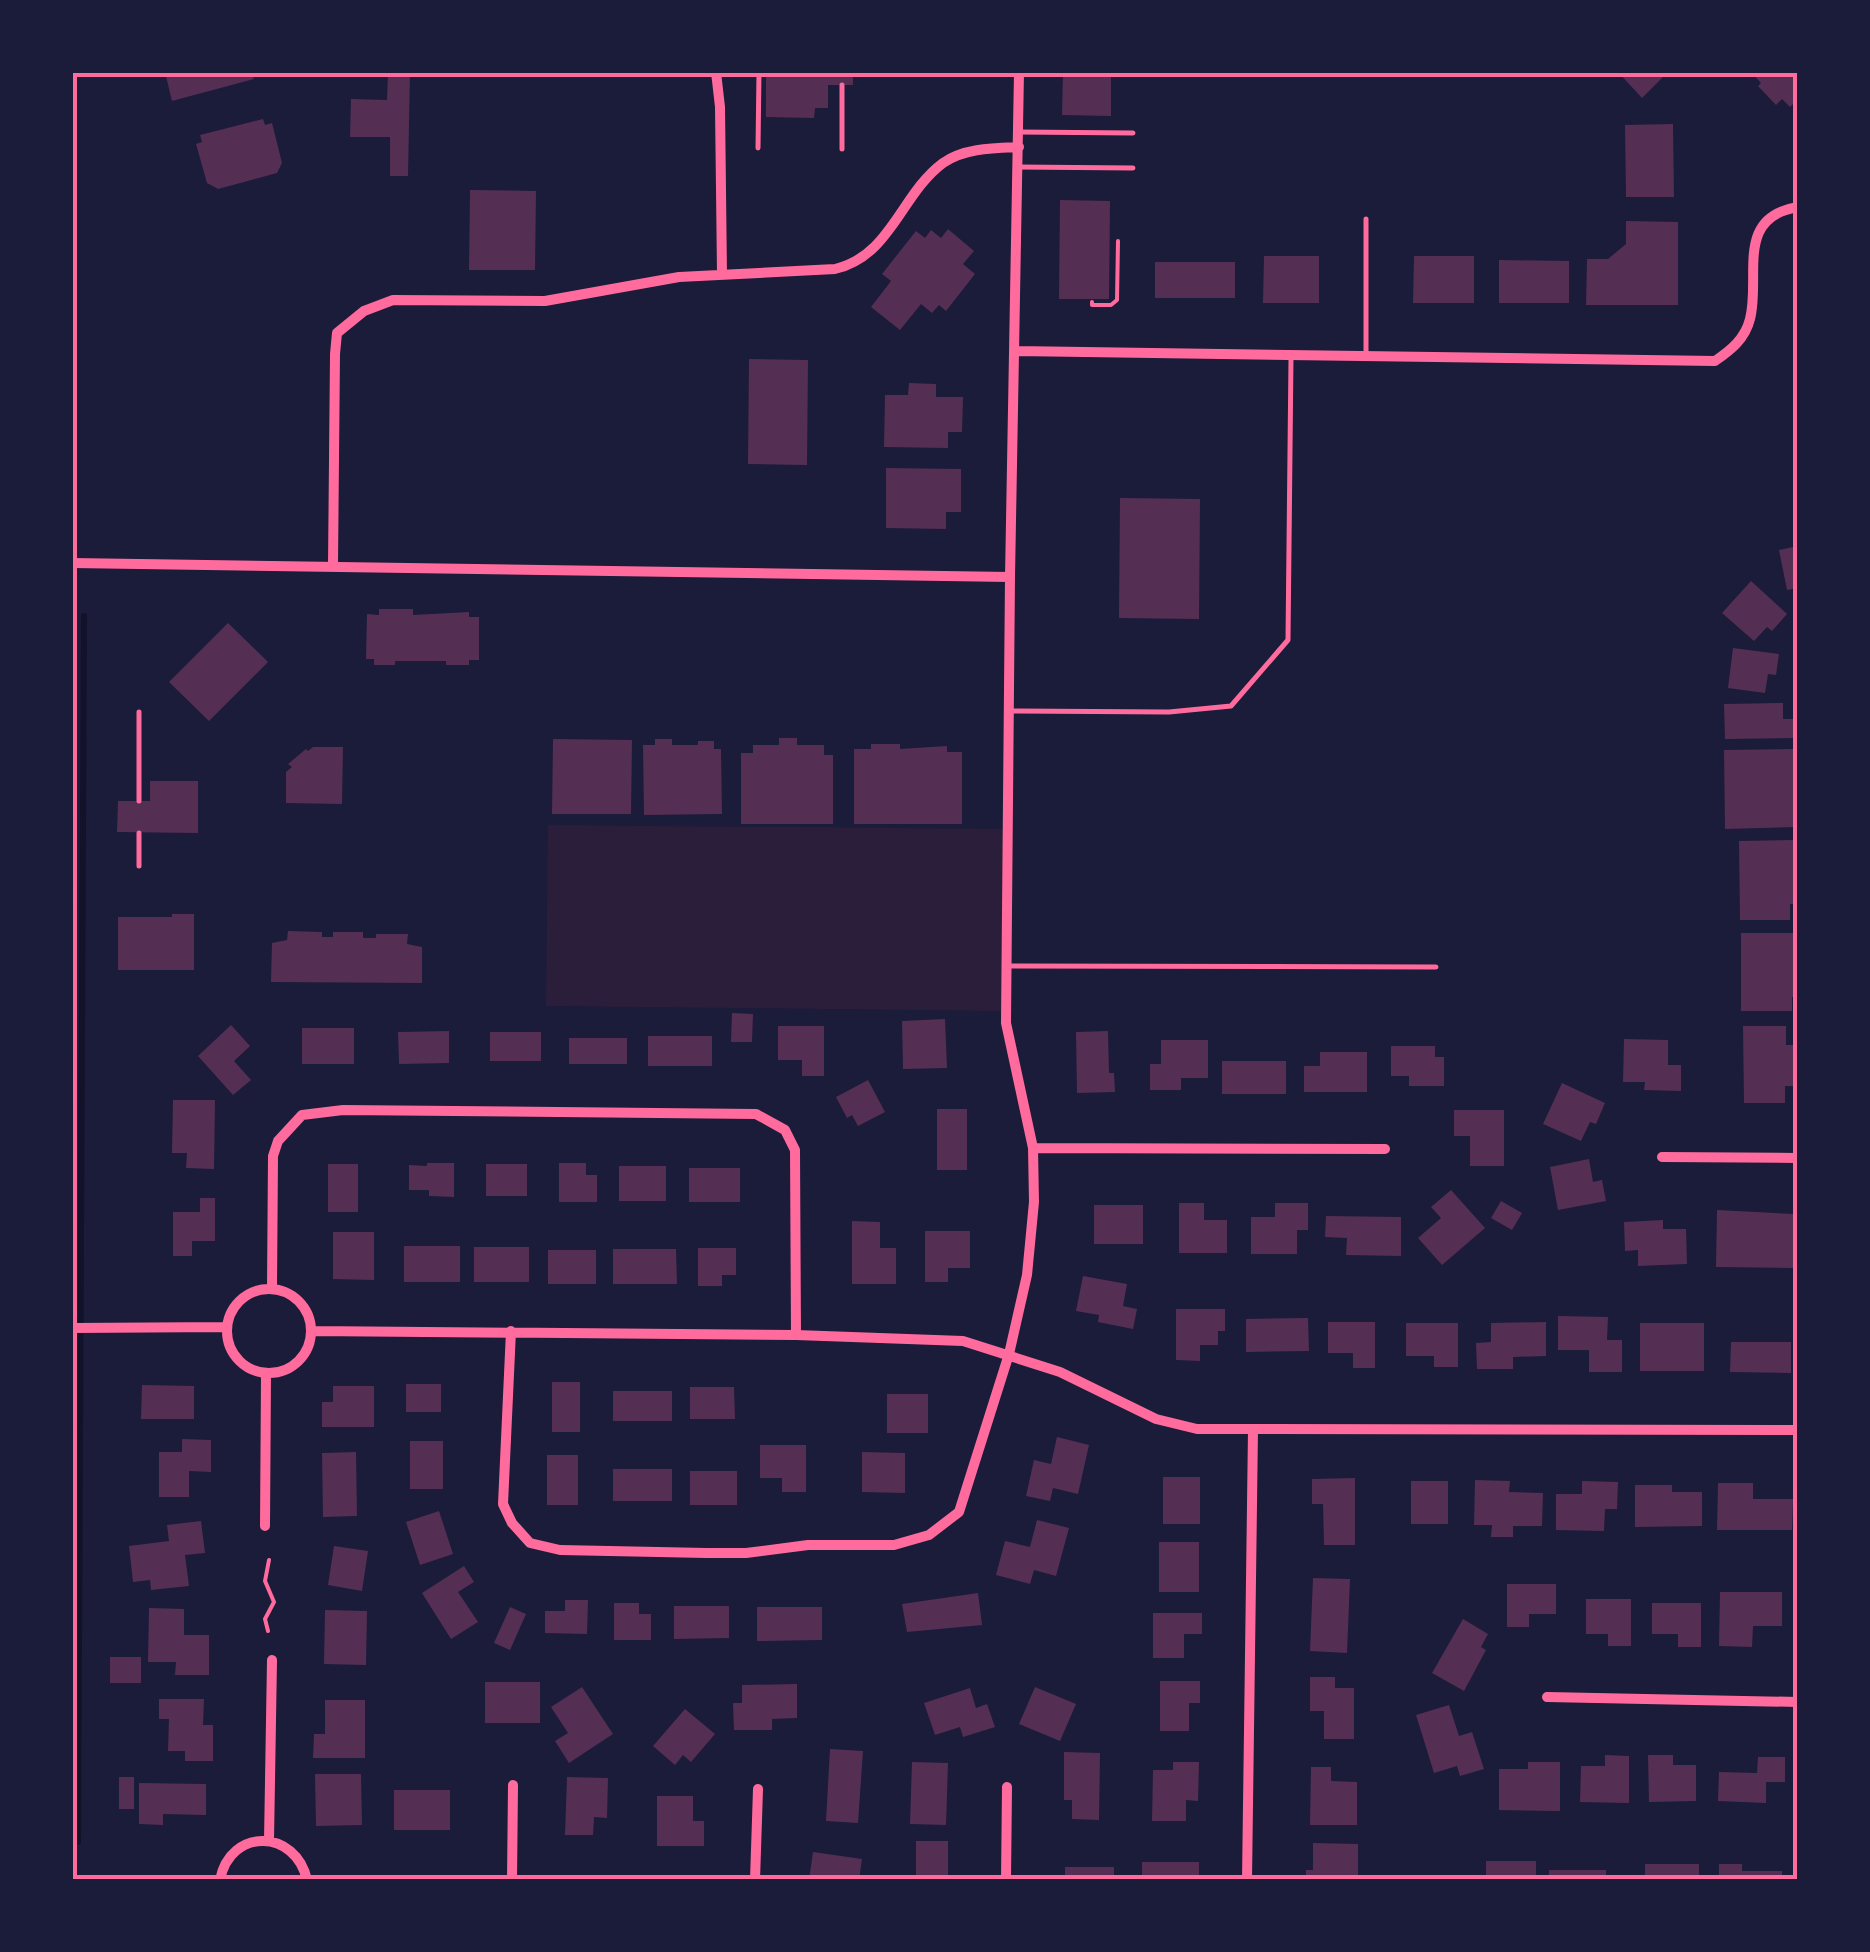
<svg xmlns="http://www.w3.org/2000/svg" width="1870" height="1952" font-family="'Noto Sans',sans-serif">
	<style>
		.green { fill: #2a1e3b }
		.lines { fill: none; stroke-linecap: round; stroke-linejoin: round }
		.stream { stroke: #12122b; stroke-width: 6 }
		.building { fill: #542f53 }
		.path { stroke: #ff6b9d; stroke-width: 4 }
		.service { stroke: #ff6b9d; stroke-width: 5 }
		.minor { stroke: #ff6b9d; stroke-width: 10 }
		.neatline { fill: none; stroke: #ff6b9d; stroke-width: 4 }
	</style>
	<rect width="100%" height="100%" fill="#1b1b3a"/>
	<path class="green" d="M548,825L1007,829V1011L546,1006Z"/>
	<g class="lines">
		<path class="stream" d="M78,1842L84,616"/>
	</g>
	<path class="building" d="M165,72H252L254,79L172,101Z
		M388,72H410L408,176H390V137H350L351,99L387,100Z
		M766,72H853V85H828V108H815L814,118L766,117Z
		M879,72H950V76H879Z
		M1063,72H1111V116L1062,115Z
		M1618,72H1668L1642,98Z
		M1751,72H1798V99L1790,107L1782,99L1776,105L1758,86L1761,83Z
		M263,119L265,125L272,123L282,163L277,173L218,189L207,183L196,144L202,142L200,135Z
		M1673,124L1674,197H1626L1625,125Z
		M470,190L536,191L535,270H469Z
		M1060,200L1110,201L1109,299H1059Z
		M1626,221L1678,222V305H1586L1587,259H1608L1626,244Z
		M948,229L974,251L963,264L975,274L946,311L939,305L932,313L921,304L900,330L871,307L891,281L882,274L916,231L925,238L931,230L941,238Z
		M1264,256H1319V303H1263Z
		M1414,256H1474V303H1413Z
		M1499,260L1569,261V303H1499Z
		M1155,262H1235V298H1155Z
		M749,359L808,360L807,465L748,464Z
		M909,383L936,384V397H963L962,432H948V448L884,447L885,395H908Z
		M886,468L961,469V512H946V529L886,528Z
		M1120,498L1200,499L1199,619L1119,618Z
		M1798,546V588L1787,590L1779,550Z
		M1751,581L1787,614L1772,631L1767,627L1754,641L1722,613Z
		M379,609H413V615L469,612V617H479V660H469V665H446V661H395V665H374V659H366L367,614L379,615Z
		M228,623L268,662L209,721L169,682Z
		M1733,648L1779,654L1776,675L1768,674L1765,693L1728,688Z
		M1783,703V719H1793L1794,738L1725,739L1724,704Z
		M779,738H797V745H824V755H833V824H741V753H753V745H779Z
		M553,739L632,740L631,814H552Z
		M655,739H672V745H698V741H714V749H721L722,814L644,815L643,745H655Z
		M871,744H900V749L947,746V752H962V824H854V749H871Z
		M313,747H343L342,804L286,803V772L292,767L288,764L306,749L308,751Z
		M1793,749L1795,827L1725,829L1724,750Z
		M150,781H198V833L117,832L118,801H150Z
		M1796,840V904H1790V920H1740L1739,841Z
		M172,914H194V970H118V917H172Z
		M288,931L322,932V937H333V932H363V938H376V934H408L407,944L422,947V983L271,982L272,943L287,940Z
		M1741,933H1798V997H1792V1011H1741Z
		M732,1013L753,1014L752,1042H731Z
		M945,1019L947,1068L903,1069L902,1021Z
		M231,1025L250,1046L234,1061L251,1080L233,1095L198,1056Z
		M778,1026H824V1076H802V1060H778Z
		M1743,1026H1786V1045H1797V1086H1785V1103H1744Z
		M302,1028H354V1064H302Z
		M449,1031V1063L399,1064L398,1032Z
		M1108,1031L1109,1073H1114L1115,1092L1077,1093L1076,1032Z
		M490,1032H541V1061H490Z
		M648,1036H712V1066H648Z
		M569,1038H627V1064H569Z
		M1624,1039L1668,1040V1065H1681V1091L1644,1090L1645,1082H1623Z
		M1161,1040H1208V1078H1181V1090H1150V1064H1161Z
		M1391,1046H1435V1057H1444V1086H1409V1076H1391Z
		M1320,1052H1367V1092H1304V1066H1320Z
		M1222,1061H1286V1094H1222Z
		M868,1080L885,1112L858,1126L852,1115L847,1118L836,1097Z
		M1562,1083L1605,1103L1596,1124L1590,1122L1581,1141L1543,1124Z
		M173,1100H215L214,1169L186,1168L187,1153H172Z
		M937,1109H967V1170H937Z
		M1454,1110H1504V1166H1470V1136H1454Z
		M1589,1159L1593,1182L1602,1180L1606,1201L1558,1210L1550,1167Z
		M427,1163H454V1197L429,1196V1190H409V1165L427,1166Z
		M559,1163H586V1175H597V1202H559Z
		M328,1164H358V1212H328Z
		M486,1164H527V1196H486Z
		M619,1166H666V1201H619Z
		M689,1168H740V1202H689Z
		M1451,1190L1485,1228L1442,1265L1418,1238L1441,1218L1431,1207Z
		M200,1198H215V1241H192V1256H173V1212H200Z
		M1501,1201L1522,1213L1512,1230L1491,1218Z
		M1179,1203H1204V1220H1227V1253H1179Z
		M1275,1203H1308V1230H1297V1254H1251V1217H1275Z
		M1094,1205H1143V1244H1094Z
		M1717,1210L1794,1214L1793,1268L1716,1267Z
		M1326,1216L1401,1217V1256L1346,1255L1347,1238L1325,1237Z
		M1663,1220V1229H1686L1687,1264L1638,1266V1250L1625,1251L1624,1222Z
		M852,1221L880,1222V1248H896V1284H852Z
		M925,1231H970V1268H948V1282H925Z
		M333,1232H374V1280L333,1279Z
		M404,1246H460V1282H404Z
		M474,1247H529V1282H474Z
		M698,1248H736V1275H722V1286H698Z
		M613,1249H676L677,1284H613Z
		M548,1250H596V1284H548Z
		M1083,1276L1127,1284L1123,1306L1137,1309L1133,1329L1098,1322L1099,1315L1076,1311Z
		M1176,1309H1225V1331H1218V1345H1200V1361L1176,1360Z
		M1558,1316L1608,1317L1607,1340H1622V1372H1589V1350H1558Z
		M1308,1318L1309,1351L1246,1352V1319Z
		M1328,1322H1375V1368H1353V1353H1328Z
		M1546,1322V1356L1513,1357V1369H1477L1476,1343L1491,1342V1323Z
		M1406,1323H1458V1367H1434V1356H1406Z
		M1640,1323H1704V1371H1640Z
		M1731,1342H1791V1373L1730,1372Z
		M552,1382H580V1432H552Z
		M406,1384H441V1412H406Z
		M142,1385L194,1386V1419H141Z
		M333,1386H374V1427H322V1402H333Z
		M690,1387H734L735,1419H690Z
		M613,1391H672V1421H613Z
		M887,1394H928V1433H887Z
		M1057,1437L1089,1445L1078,1494L1053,1488L1050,1501L1026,1496L1034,1460L1051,1464Z
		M182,1439L211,1440V1472L189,1471V1497H159V1452H182Z
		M410,1441H443V1489H410Z
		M760,1445H806V1492H782V1478H760Z
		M356,1452L357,1516L323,1517L322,1453Z
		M862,1452L905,1453V1493L862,1492Z
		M547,1455H578V1505H547Z
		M613,1469H672V1501H613Z
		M690,1471H737V1505H690Z
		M1163,1477H1200V1524H1163Z
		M1355,1478V1545H1324L1323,1504H1312V1479Z
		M1475,1480L1510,1481L1509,1492L1543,1493L1542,1526H1513V1537H1491L1492,1525H1474Z
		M1411,1481H1448V1524H1411Z
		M1582,1481L1618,1482L1617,1509H1605L1604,1531L1556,1530V1494H1582Z
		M1718,1483H1753V1499H1793L1792,1530H1717Z
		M1635,1485H1672V1492H1702V1526L1635,1527Z
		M439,1511L453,1554L420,1565L406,1522Z
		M1037,1520L1069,1528L1056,1576L1034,1570L1030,1584L996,1575L1005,1541L1030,1547Z
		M201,1521L205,1553L185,1555L189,1586L151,1590L150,1580L133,1582L129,1546L169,1541L167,1525Z
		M1159,1542H1199V1592H1159Z
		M334,1546L368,1551L362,1591L328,1585Z
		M464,1566L474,1582L458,1592L478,1622L451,1639L422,1593Z
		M1313,1578L1350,1579L1347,1653L1310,1651Z
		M1507,1584H1556V1614H1529V1627H1507Z
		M1720,1592H1782V1626H1753L1752,1647L1719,1646Z
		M978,1593L982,1625L907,1632L902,1604Z
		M1586,1599H1631V1646H1608V1634H1586Z
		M565,1600H588L587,1634L545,1633V1611H565Z
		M614,1603H639V1614H651V1640H614Z
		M1652,1603H1701V1647H1678V1634H1652Z
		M674,1606H729V1638L674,1639Z
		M510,1607L526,1614L510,1650L494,1643Z
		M757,1607H822V1640L757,1641Z
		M149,1608L184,1609V1635H209V1675H175L176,1662H148Z
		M325,1610L367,1611L366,1665L324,1664Z
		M1153,1613H1202V1634H1184V1658H1153Z
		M1463,1619L1488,1634L1481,1647L1486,1650L1464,1691L1432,1673Z
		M110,1657H141V1683H110Z
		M1310,1677H1335V1688H1354V1739H1324V1711H1310Z
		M1160,1681H1200V1703H1189V1731H1160Z
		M485,1682H540V1723H485Z
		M797,1684V1718L772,1719V1730H734L733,1703H742V1685Z
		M582,1687L613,1734L569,1763L555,1741L568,1733L551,1707Z
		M1035,1687L1076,1704L1060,1741L1019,1724Z
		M970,1688L976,1708L987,1704L995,1727L963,1737L960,1727L935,1735L924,1703Z
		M159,1699H204L203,1725H213V1761H185V1751H168L169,1719H159Z
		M325,1700H365V1758H313L314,1734H325Z
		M1449,1705L1459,1736L1472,1732L1484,1769L1460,1776L1457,1766L1434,1773L1416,1715Z
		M685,1709L715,1734L691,1762L683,1755L675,1765L653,1746Z
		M830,1749L863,1751L858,1823L826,1821Z
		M1064,1752L1100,1753L1099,1820L1072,1819V1800H1064Z
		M1605,1755L1629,1756V1803L1580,1802L1581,1766H1605Z
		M1648,1755H1673V1765H1696V1801L1649,1802Z
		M1758,1757H1785V1782H1766V1803L1718,1801L1719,1772L1757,1773Z
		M912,1762L948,1763L946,1825L910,1824Z
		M1173,1762H1199L1198,1801L1186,1800V1821H1152L1153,1770H1173Z
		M1528,1762H1560V1811L1499,1810V1769H1528Z
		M1311,1767H1331V1781L1357,1782V1825H1310Z
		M315,1774H361L362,1825L316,1826Z
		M119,1777H134V1809H119Z
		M567,1777L608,1778L607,1818L594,1817L593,1835H565Z
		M139,1783L206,1784V1815L163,1814V1825L139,1824Z
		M394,1790H450V1830H394Z
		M657,1796H693V1821H704V1846H657Z
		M916,1841H948V1880H916Z
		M1313,1843L1358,1844V1880H1306V1870H1313Z
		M813,1852L862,1859L859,1880H809Z
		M1486,1861H1536V1880H1486Z
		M1142,1862H1199V1880H1142Z
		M1645,1864H1699V1880H1645Z
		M1719,1864H1742V1871H1782V1880H1719Z
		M1065,1867H1114V1880H1065Z
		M1549,1870H1606V1880H1549Z
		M1391,1875H1454V1880H1391Z"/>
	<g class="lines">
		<path class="path" d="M1092,302V305H1111L1117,300L1118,241
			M268,1631L265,1619L274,1602L265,1581L269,1560"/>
		<path class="service" d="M1019,132L1133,133
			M758,148L759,72
			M842,149V85
			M1018,167L1133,168
			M1366,219V354
			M1008,711L1169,712L1231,706L1288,640L1291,357
			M139,801V712
			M139,866V833
			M1007,966L1436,967"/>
		<path class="minor" d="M716,72L720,107L722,274
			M1015,351L1715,361C1731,350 1745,339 1750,319C1761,277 1734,217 1798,207
			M72,563L1010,577
			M333,565L335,354L337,333L364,311L393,300L545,301L679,277L835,269C891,256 901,194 943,163C964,148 994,148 1019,147
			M1033,1148L1385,1149
			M1662,1157L1798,1158
			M272,1288L273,1156L278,1141L302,1115L343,1110L756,1114L785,1130L795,1150L796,1335
			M227 1331a42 42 0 1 1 84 0a42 42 0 1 1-84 0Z
			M72,1328L226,1327
			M312,1331L796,1335L963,1341L1060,1372L1156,1419L1197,1429L1798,1430
			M511,1331L503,1504L512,1523L530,1543L560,1550L707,1553H746L808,1545H894L929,1535L959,1512L1009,1354L1027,1275L1034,1202L1033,1148L1006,1023L1010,577L1019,72
			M265,1526L266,1374
			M1547,1697L1798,1702
			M269,1841L272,1660
			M220,1880C230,1827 296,1829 307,1880
			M512,1880L513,1785
			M755,1880L758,1789
			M1006,1880L1007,1787
			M1247,1880L1253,1429"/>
	</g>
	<rect width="1870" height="1952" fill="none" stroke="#1b1b3a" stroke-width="150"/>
	<rect x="75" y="75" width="1720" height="1802" class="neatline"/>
</svg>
